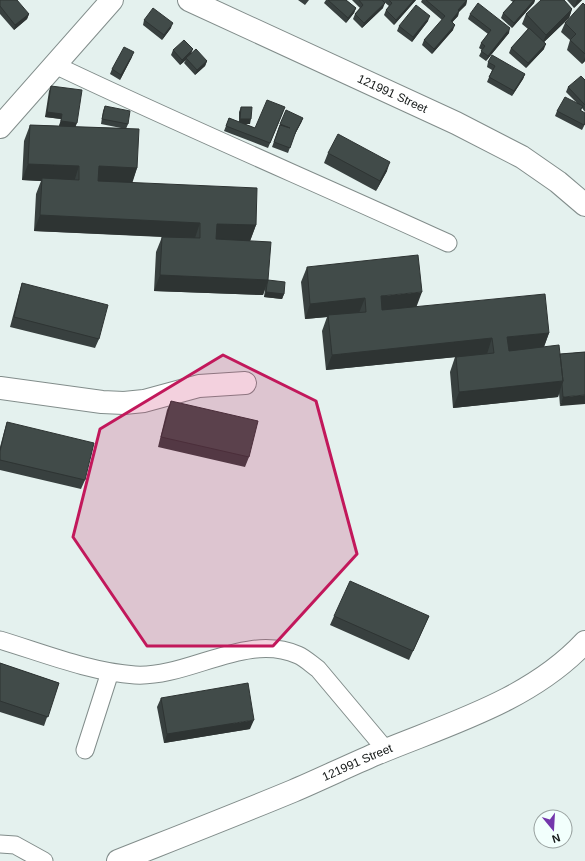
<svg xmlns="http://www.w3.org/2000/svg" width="585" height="861" font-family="Helvetica,sans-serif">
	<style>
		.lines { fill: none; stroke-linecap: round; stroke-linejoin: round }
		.service-casing { stroke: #828d8b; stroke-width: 19 }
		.minor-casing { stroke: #828d8b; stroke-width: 24 }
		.service { stroke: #fff; stroke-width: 17 }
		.minor { stroke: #fff; stroke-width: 22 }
		.wall { fill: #38403f }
		.shaded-wall { fill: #2e3433 }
		.building { fill: #414b49; stroke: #2e3433 }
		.marked { fill: #c2185b; fill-opacity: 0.2; stroke: #c2185b; stroke-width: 3; stroke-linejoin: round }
		.labels { text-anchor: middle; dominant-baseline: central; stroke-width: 4; stroke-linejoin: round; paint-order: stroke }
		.street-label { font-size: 12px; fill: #131716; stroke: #f2fffc }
	</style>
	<rect width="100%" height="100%" fill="#e4f1ee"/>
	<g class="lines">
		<g class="service-casing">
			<path id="service" d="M55,65C185,127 317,183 448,243
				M0,640C43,653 90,672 135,675C189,678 246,632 298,655C305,658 311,664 318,669L386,750
				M85,750L110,672
				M0,844L15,845L44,861"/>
		</g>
		<g class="minor-casing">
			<g id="minor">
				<path id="s1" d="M189,0L456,123L522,157L558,182L585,205"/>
				<path d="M0,127L112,0"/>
				<path d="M0,388L102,402L124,403L144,401L199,386L245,383"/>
				<path id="s2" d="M118,861C176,838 235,815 293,791C321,779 348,766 376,754C448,724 530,701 585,642"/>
			</g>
		</g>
		<use href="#service" class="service"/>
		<use href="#minor" class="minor"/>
	</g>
	<path class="wall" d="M0,0L29,14L27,19L14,30L0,14Z
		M298,0H309L305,5Z
		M326,0H346L356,8L354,13L346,23L324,3Z
		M352,0H382L383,8L362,28L353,19L355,14L360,8Z
		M382,0H416L394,25L384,15L386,10L389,6Z
		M422,0H467L466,5L459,11L458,16L452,22L453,30L432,54L422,45L424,40L442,20L421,2Z
		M510,0H535L534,3L512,28L501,18L503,13L513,2Z
		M567,0H582L574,8Z
		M585,5V61L582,64L567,50L570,40L561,32L565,23Z
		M572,9L569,18L544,42V49L526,68L509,53L511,48L528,29L522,24L526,14Z
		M470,14L509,33L486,61L479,56L482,50L479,48L481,43L488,34L468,19Z
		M144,20L171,28L162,40L143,25Z
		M428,21L412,42L397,31L399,26Z
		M173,50L192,53L207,61L205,66L195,75L184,63L186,60L180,65L171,55Z
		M132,57L120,80L110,74L112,69Z
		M488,62L525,74L523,79L512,96L487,82L492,70L487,67Z
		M585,80V112L582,108L581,111L585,124L582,130L555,116L557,111L577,103L566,92L568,87Z
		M51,86L76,127L121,128L101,124L103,111L105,106L128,124L126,129L137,168L132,182L256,225L250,241L268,280L284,294L282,299L264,297L265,289L263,295L154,291L156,252L162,237L34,231L36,194L41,181L22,180L24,141L30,125L59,126L61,119L45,117L49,91Z
		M241,107L250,124H245L255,128L283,112L268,148L224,131L229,118L239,122V112Z
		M303,118L301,123L294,136L288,153L272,147L280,124Z
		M328,153L387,171L376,191L324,163Z
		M307,267L416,307L549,333L544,347L560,354L585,352L560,406L559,393L558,397L453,408L450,372L455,357L326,370L322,331L327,317L305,319L301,282Z
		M22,283L99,339L95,348L10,327L19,293Z
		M171,401L249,457L245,467L158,447L167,410Z
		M7,422L85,480L81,489L0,470V447L4,432Z
		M334,616H429L425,625L409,660L330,625Z
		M0,663L59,683L44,726L0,712Z
		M161,698L250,729L164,743L157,707Z"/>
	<path class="shaded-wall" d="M414,0H416L394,25L396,20Z
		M467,0L466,5L456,15L458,10Z
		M534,0H535L534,3L512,28L514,23Z
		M577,0H582L574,8Z
		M385,3L383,8L362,28L364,23Z
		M356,8L354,13L346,23L348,18Z
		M572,9L569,18L542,44L546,35Z
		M459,11L458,16L449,26L451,21Z
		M29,14L27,19L14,30L15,25Z
		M430,16L428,21L412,42L413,37Z
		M173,23L171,28L162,40L164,35Z
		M455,25L453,30L432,54L434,49Z
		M510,28L509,33L486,61L488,56Z
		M546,44L544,49L526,68L528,63Z
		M193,49L191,54L186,58V60L180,65L182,60Z
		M134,52L132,57L120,80L121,75Z
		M585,57V61L582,64Z
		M207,61L205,66L195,75L197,70Z
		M525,74L523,79L512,96L514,91Z
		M47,112L62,114L61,119L45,117Z
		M303,118L301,123L294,136L296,131Z
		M240,119H251L250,124H239Z
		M61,121L77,123L75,128L59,126Z
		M390,162L387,171L376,191L380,181Z
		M28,164L79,166L74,182L42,178L41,181L22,180Z
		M99,166L137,168L132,184L93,182Z
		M40,215L200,223L195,238L34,231Z
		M217,224L256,225L250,241L211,239Z
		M160,275L268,280L263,295L154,291Z
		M266,292L284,294L282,299L264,297Z
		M422,292L416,308L375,312L381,296Z
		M365,298L359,313L328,315L327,317L305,319L310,304Z
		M549,333L543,349L502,353L507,337Z
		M492,338L487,354L326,370L332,355Z
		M563,381L558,397L453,408L459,392Z
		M585,395V404L560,406L563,397Z
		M254,720L250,729L164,743L167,734Z"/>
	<path class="building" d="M0,0H17L29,14L15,25L0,6Z
		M328,0H346L356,8L348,18Z
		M359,0H382L385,3L364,23L355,14L363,5Z
		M389,0H414L396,20L386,10L392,3Z
		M426,0H467L458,10L459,11L451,21L455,25L434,49L424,40L445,16Z
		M515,0H534L514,23L503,13Z
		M541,0H564L572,9L546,35L526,14Z
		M478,3L510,28L488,56L481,51L485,46L481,43L491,30L470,14Z
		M583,3L585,5V54L570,40L576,34L565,23Z
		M416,5L430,16L413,37L399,26Z
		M153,8L173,23L164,35L144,20Z
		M529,28L546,44L528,63L511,48Z
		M184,40L193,49L182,60L173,50Z
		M124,47L134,52L121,75L112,69Z
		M196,49L207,61L197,70L186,58Z
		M492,55L525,74L514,91L489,77L495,66L488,62Z
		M581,76L585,80V105L568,87Z
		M51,86L82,90L77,123L61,121L62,114L47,112Z
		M565,97L583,106L580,110L585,113V123L584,125L557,111Z
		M267,100L285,107L270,143L226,126L229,118L255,128Z
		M105,106L130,111L128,124L102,119Z
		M241,107H252L251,119H240Z
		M286,110L303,118L296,131L290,148L274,142L280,125L290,128L280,124Z
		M30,125L139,129L137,168L99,166L98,181L257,188L256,225L217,224L216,239L271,242L268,280L160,275L162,237L200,238V223L40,215L42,178L79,180V166L28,164Z
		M338,134L390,162L380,181L328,153Z
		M418,255L422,292L381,296L382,310L545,294L549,333L507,337L509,351L559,345L563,381L459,392L456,357L494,353L492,338L332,355L328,315L366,312L365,298L310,304L307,267Z
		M268,280L285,282L284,294L266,292L267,284Z
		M22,283L108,305L99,339L14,317Z
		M585,352V395L563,397L562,384L563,381L560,354Z
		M171,401L258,421L249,457L161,437Z
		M7,422L94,443L85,480L0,460V451Z
		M350,581L429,616L413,651L334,616Z
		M0,663L59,683L48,717L0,701Z
		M248,683L254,720L167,734L161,698Z"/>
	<path class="marked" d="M223,355L316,401L357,554L273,646H147L73,537L100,429Z"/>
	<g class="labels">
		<g class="street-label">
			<text stroke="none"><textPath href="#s1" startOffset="224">121991 Street</textPath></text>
			<text stroke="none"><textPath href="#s2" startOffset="259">121991 Street</textPath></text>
		</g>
	</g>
	<g transform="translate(553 829) rotate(162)"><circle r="19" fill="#f2fffc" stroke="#99a2a0"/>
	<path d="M0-3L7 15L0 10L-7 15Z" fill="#7336ab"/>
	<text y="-6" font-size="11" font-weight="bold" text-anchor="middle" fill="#131716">N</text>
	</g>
</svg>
